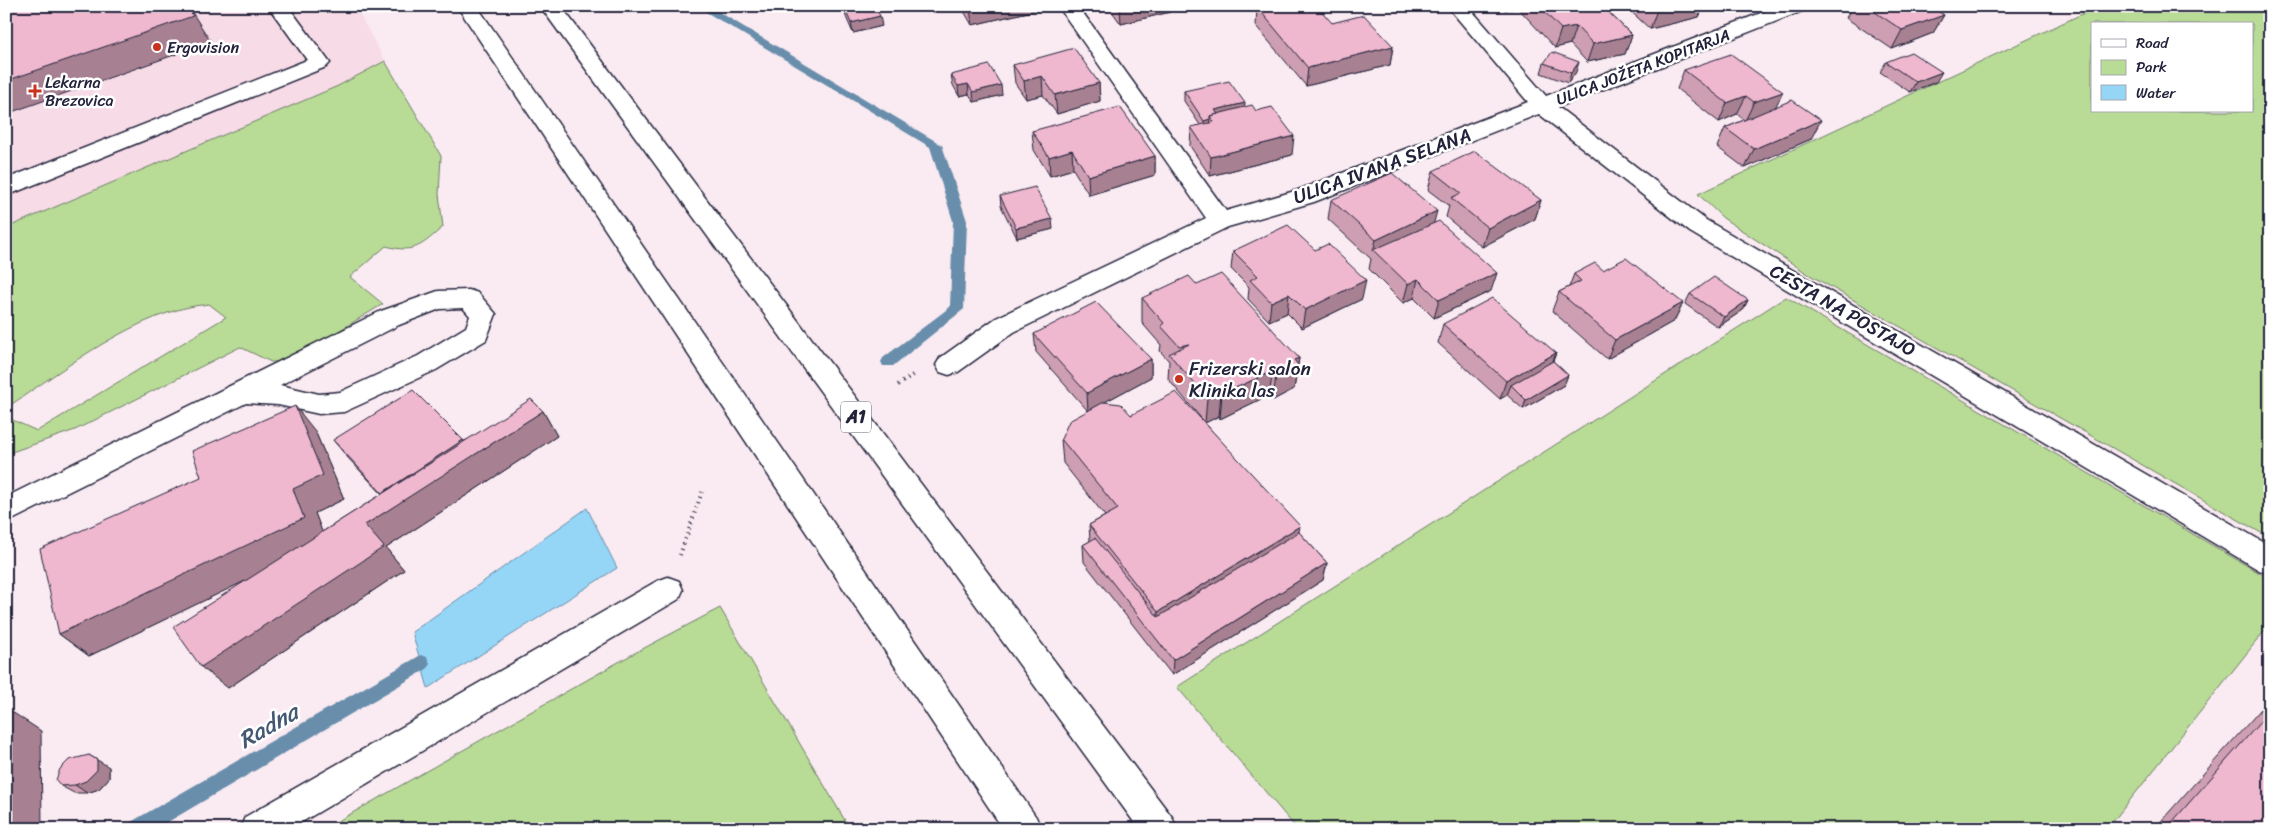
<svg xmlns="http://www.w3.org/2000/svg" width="2276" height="835" font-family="Sriracha,sans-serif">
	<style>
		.built { fill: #f7dbe7 }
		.green { fill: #b8db96; stroke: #6d7e68; fill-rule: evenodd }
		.water { fill: #95d6f7; stroke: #678eac }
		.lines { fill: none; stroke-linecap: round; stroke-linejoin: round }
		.stream { fill: #678eac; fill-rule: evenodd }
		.minor-casing { stroke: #22223b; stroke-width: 3 }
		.highway-casing { stroke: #22223b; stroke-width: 3 }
		.path { stroke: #22223b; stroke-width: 4; stroke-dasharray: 1 4.5; stroke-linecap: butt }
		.minor { fill: #fff; fill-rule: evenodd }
		.highway { fill: #fff; fill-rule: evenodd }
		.wall { fill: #ce9eb2; stroke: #22223b }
		.shaded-wall { fill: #a78191; stroke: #22223b }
		.building { fill: #efb8cf; stroke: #22223b }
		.poi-dot { fill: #c8321e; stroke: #fff; stroke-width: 2 }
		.labels { text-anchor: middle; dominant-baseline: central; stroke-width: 5; stroke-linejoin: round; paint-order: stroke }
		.far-poi-label { font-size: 16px; fill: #22223b; stroke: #fff; text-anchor: start }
		.far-street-label { font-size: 16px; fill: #22223b; stroke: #fff }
		.shield { fill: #fff; stroke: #646476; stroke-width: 1 }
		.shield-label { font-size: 18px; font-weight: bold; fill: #22223b }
		.street-label { font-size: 19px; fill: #22223b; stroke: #fff }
		.poi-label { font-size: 19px; fill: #22223b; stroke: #fff; text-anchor: start }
		.near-water-label { font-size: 24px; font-style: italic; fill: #445873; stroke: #fff }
	</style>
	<rect width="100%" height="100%" fill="#faeaf1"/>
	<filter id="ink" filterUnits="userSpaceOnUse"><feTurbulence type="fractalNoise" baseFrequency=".02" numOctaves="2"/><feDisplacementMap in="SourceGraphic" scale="10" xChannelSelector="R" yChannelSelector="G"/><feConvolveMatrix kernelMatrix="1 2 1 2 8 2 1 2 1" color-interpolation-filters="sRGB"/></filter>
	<g filter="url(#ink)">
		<path class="built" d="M6,6H355L385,61L338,86L6,228Z"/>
		<path class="green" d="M2099,6H2270V538L1808,274L1723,218L1698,194ZM2092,24H2252V111H2092Z
			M385,61L441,156L439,194L443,227C422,245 415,254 386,246L350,277L383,304L288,362H271L240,347L75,430L6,454V417L37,431L226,317L209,304C138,310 65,369 6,408V228L338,86Z
			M1786,297L2270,579V624L2107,829H1297L1177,687Z
			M720,608L850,829H324L631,655Z"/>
		<path class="water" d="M587,508L617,568L428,688L412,632Z"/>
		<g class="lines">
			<path class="stream" d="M696,6H709L942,145L967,221L964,309L893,366H883L881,362L883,358L950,307L953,221L930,147Z
				M421,655L427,657L430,663L427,669L156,829H129L131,822Z"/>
			<g class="minor-casing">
				<path id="minor" d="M268,6H288L330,63L326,67L6,196V179L307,60Z
					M1058,6H1078L1226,211L1298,190L1528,102L1447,6H1468L1546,96L1779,6H1808L1805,10L1558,107L1706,220L2270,546V574L2259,570L1690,232L1539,114L1314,202L1228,227L1014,332L958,372L949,375L940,372L936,365L940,358L996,318L1206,218Z
					M469,290L478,293L496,314L486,340L436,370L344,412L319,414L278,405L246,403L6,523V497L381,311L438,291ZM463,308L470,316L466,327L418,356L340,392L319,394L280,385L399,325L440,309Z
					M668,577L679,581L683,590L679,599L290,829H240L245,817L657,581Z"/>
			</g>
			<g class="highway-casing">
				<path id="highway" d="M457,6H477L1036,817L1041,829H1003Z
					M540,6H561L606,66L1172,817L1177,829H1139Z"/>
			</g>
			<path class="path" d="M898,385L914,374
				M680,555L702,492"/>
			<use href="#minor" class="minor"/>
			<use href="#highway" class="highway"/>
		</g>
		<path class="wall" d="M961,6H1041V9L972,25Z
			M1097,6H1171L1170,12L1121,24L1111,10L1101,12Z
			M1501,6H1602L1632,35L1625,54L1587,62L1570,44L1555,48L1518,8L1505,10Z
			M1625,6H1704L1699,17L1650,29Z
			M1852,6H1930L1944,15L1933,33L1892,49L1846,18Z
			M2007,6H2026L2015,11Z
			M844,7L882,26L853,33L846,17Z
			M1257,7L1332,23L1393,46L1390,65L1306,86L1256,26Z
			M1886,62L1936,82L1910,92L1880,72Z
			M1544,63L1576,72L1568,83L1541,73Z
			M1013,65L1099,83L1100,101L1057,114L1043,95L1026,99L1015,83Z
			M1684,70L1776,107L1811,139L1745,168L1717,147L1725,128L1744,120L1737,114L1719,122L1677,89Z
			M951,75L1002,95L974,102L969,94L959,96L953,85Z
			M1184,91L1244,107L1292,155L1210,176L1190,146L1191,127L1200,125L1184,101Z
			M1032,131L1155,156V175L1089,195L1073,169L1050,176L1034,150Z
			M1433,171L1541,200L1535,219L1482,247L1446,217L1449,206L1428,190Z
			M1000,196L1053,229L1017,238L1001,206Z
			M1331,200L1434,223L1491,291L1434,318L1414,298L1403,303L1369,269L1371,259L1328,219Z
			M1233,251L1362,299L1302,328L1287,313L1269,321L1248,299L1249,287L1231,269Z
			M1574,274L1683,303L1674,321L1607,359L1552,311L1559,292L1569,287Z
			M1197,285L1299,358L1294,389L1273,400L1269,395L1220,419L1219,416L1205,423L1299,532L1327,563L1323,580L1172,675L1084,562L1083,545L1090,541L1089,525L1105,516L1063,463L1061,439L1131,415L1205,423L1168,379L1169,361L1160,351L1161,345L1142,323V298Z
			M1690,294L1748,300L1743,310L1718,327L1685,304Z
			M1443,324L1556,353L1553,361L1568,375L1564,385L1523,409L1507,395L1500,399L1438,343Z
			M1034,334L1151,359V377L1088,411L1036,352Z
			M543,411L557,436L386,548L404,570L228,688L246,580L89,656L59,634L315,431L344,499L315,513L322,532L382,494L348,458L333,440L464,441Z
			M2270,699V829H2154Z
			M109,767V778L99,789L87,793H74L61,786Z"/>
		<path class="shaded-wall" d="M187,6H188L211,42L6,114V81Z
			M972,6H1041V9L972,25L970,7Z
			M1101,6H1110L1111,10L1101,12Z
			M1120,6H1171L1170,12L1121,24Z
			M1506,6H1518V8L1505,10Z
			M1674,6H1704L1699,17L1650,29L1657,10Z
			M2018,6H2026L2015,11Z
			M1944,15L1933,33L1892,49L1902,30Z
			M880,16L882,26L853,33L851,23Z
			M1576,26L1570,44L1555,48L1561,29Z
			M1632,35L1625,54L1587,62L1593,44Z
			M1393,46L1390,65L1306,86L1308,68Z
			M1579,62L1576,72L1568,83L1571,73Z
			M1942,72L1936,82L1910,92L1916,82Z
			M1042,76L1043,95L1026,99L1024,81Z
			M1099,83L1100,101L1057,114L1055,95Z
			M968,84L969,94L959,96L958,86Z
			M1001,85L1002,95L974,102L973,92Z
			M1783,92L1774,110L1745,121L1754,102Z
			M1746,96L1737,114L1719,122L1727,103Z
			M1245,103L1244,113L1220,119L1215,110Z
			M1210,119L1209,129L1203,131L1204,121Z
			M1821,120L1811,139L1745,168L1754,149Z
			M1294,136L1292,155L1210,176L1211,157Z
			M1072,150L1073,169L1050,176L1049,157Z
			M1155,156V175L1089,195L1088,176Z
			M1541,200L1535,219L1482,247L1488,228Z
			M1437,211L1432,230L1373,251L1376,240Z
			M1052,219L1053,229L1017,238L1016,228Z
			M1497,273L1491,291L1434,318L1439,300Z
			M1418,279L1414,298L1403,303L1408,284Z
			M1366,280L1362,299L1302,328L1305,310Z
			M1289,294L1287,313L1269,321L1271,302Z
			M1748,300L1743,310L1718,327L1724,317Z
			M1683,303L1674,321L1607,359L1615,340Z
			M1556,353L1549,371L1511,385L1507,395L1500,399L1506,381Z
			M1299,358L1294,389L1273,400L1276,375L1294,360Z
			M1151,359V377L1088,411L1087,393Z
			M1273,371L1269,395L1220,419L1222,394Z
			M1568,375L1564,385L1523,409L1526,400Z
			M1221,392L1219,416L1205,423L1207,398Z
			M295,406L315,431L344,499L315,513L326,542L89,656L59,634L293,489Z
			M543,411L557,436L386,548L404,570L228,688L201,667L365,525L394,506L382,493L463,440L474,455Z
			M1300,526L1296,549L1158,634V612Z
			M1327,563L1323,580L1172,675L1173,660Z
			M9,710L41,731L42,829H6Z
			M89,755L109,767V778L99,789L87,793L75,785Z"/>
		<path class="building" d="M6,6H187L193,16L6,81Z
			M846,6H875L880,16L851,23L844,7Z
			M1260,6H1317L1332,23L1364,15L1393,46L1308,68L1257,7Z
			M1539,6H1602L1632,35L1593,44L1576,26L1561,29Z
			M1652,6H1674L1657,10Z
			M1866,6H1930L1944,15L1902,30Z
			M1074,48L1099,83L1055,95L1042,76L1024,81L1013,65Z
			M1552,52L1579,62L1571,73L1544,63Z
			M1911,52L1942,72L1916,82L1886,62Z
			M1731,54L1783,92L1754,102L1746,96L1727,103L1684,70Z
			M989,65L1001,85L973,92L968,84L958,86L951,75Z
			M1229,81L1245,103L1215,110L1218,114L1210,116V119L1204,121L1184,91Z
			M1792,100L1821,120L1754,149L1725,128Z
			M1252,105L1256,111L1272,107L1294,136L1211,157L1191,127L1214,122L1210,116Z
			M1120,107L1155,156L1088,176L1072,150L1049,157L1032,131Z
			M1475,151L1541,200L1488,228L1451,198L1461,193L1433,171Z
			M1392,173L1437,211L1376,240L1331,200Z
			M1035,187L1052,219L1016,228L1000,196Z
			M1439,221L1497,273L1439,300L1418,279L1408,284L1373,250Z
			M1288,225L1315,250L1328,244L1366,280L1305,310L1289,294L1271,302L1250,280L1258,276L1233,251Z
			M1626,258L1683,303L1615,340L1559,292L1581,281L1574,274L1595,263L1603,270Z
			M1221,274L1299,358L1294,360L1298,365L1276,375L1273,371L1222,394L1221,392L1207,398L1169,354L1189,344L1179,346L1161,326L1164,323L1142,298L1189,276L1197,285Z
			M1714,277L1748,300L1724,317L1690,294Z
			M1492,298L1556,353L1506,381L1443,324Z
			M1096,302L1151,359L1087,393L1034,334Z
			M1553,361L1568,375L1526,400L1511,385Z
			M413,390L463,440L382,493L333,440Z
			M1176,392L1300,526L1158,612L1089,525L1118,509L1061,439L1069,421L1104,402L1121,404L1131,415Z
			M531,399L543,411L365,525L384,547L201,667L173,627Z
			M295,406L323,475L293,489L304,518L59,634L40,549L201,477L192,451Z
			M1299,532L1327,563L1173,660L1083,545L1095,538L1158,617Z
			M9,710L7,825H6V711Z
			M2270,711V829H2166Z
			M89,755L97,760V770L86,781L75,785L61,786L56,780L60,769L69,760Z"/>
	</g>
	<g class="poi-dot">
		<circle cx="157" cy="47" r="5"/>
		<path d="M32.5 83.5h5v5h5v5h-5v5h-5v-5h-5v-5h5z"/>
		<circle cx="1179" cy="379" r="5"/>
	</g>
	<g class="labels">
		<g class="far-poi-label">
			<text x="167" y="47">Ergovision</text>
			<text x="45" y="82">Lekarna<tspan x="45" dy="18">Brezovica</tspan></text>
		</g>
		<g class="far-street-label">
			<text transform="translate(1643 67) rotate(-21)">ULICA JOŽETA KOPITARJA</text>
		</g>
		<rect class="shield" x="841" y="401.5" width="30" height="31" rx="4"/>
		<g class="shield-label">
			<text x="856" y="417">A1</text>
		</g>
		<g class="street-label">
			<text transform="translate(1382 166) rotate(-20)">ULICA IVANA SELANA</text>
			<text transform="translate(1843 310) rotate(30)">CESTA NA POSTAJO</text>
		</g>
		<g class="poi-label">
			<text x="1189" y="368">Frizerski salon<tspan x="1189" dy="22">Klinika las</tspan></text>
		</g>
		<g class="near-water-label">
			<text transform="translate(268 726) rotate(-30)">Radna</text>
		</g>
	</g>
	<rect width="2276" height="835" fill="none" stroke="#fff" stroke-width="25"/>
	<rect x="12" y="12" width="2251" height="810" fill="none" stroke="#22223b" stroke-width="2" filter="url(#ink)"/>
	<rect x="2091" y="22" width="162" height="90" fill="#ffffff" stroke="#a7a7b1"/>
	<rect x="2101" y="39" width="25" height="8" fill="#ffffff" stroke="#a7a7b1"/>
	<text x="2136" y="48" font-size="15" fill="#22223b">Road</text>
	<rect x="2101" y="60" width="25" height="15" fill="#b8db96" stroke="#a7a7b1"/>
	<text x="2136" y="72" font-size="15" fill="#22223b">Park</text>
	<rect x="2101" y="85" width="25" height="15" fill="#95d6f7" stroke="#a7a7b1"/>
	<text x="2136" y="98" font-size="15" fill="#22223b">Water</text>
</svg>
